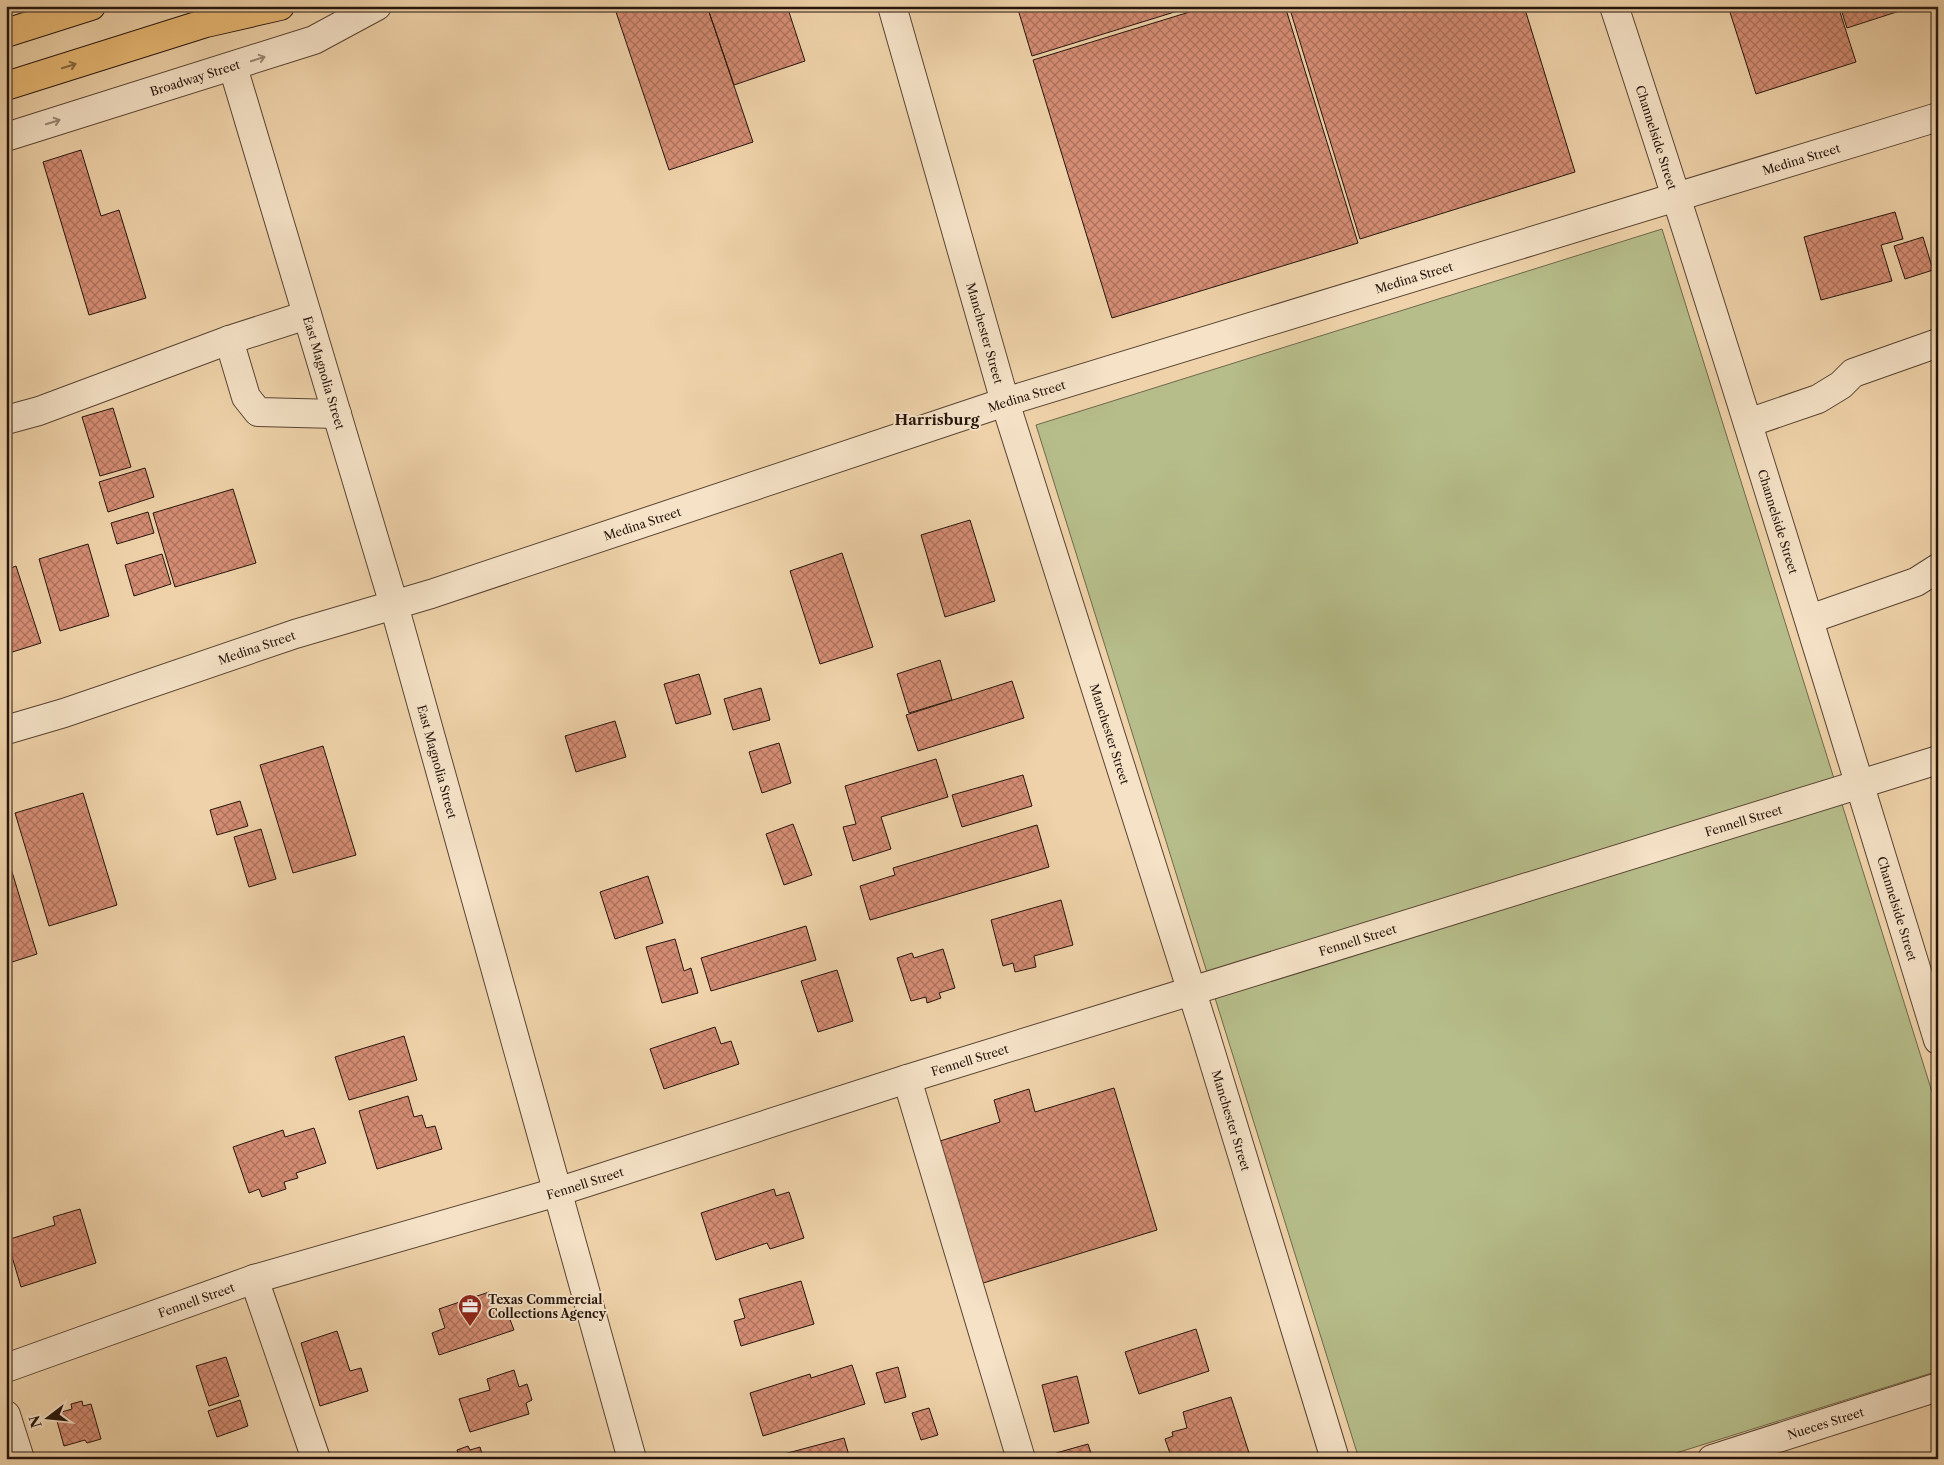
<svg xmlns="http://www.w3.org/2000/svg" width="1944" height="1465" font-family="'Libre Caslon Text',serif">
	<style>
		.green { fill: #b6bd8a; stroke: #6e694b }
		.building { fill: url(#building-cross-hatch); stroke: #25150c }
		.lines { fill: none; stroke-linecap: round; stroke-linejoin: round }
		.minor-casing { stroke: #584433; stroke-width: 30 }
		.major-casing { stroke: #25150c; stroke-width: 30 }
		.minor { stroke: #f5e2c7; stroke-width: 28 }
		.major { stroke: #e8b974; stroke-width: 28 }
		.oneway { stroke: #978673 }
		.oneway2 { stroke: #866740 }
		.labels { text-anchor: middle; dominant-baseline: central; stroke-width: 4; stroke-linejoin: round; paint-order: stroke }
		.street-label { font-size: 12px; fill: #25150c; stroke: #f5e2c7 }
		.poi-label { font-size: 12px; font-weight: bold; fill: #25150c; stroke: #f5e2c7; text-anchor: start }
		.quarter-label { font-size: 15px; font-weight: bold; fill: #25150c; stroke: #f5e2c7 }
	</style>
	<defs>
		<pattern id="building-cross-hatch" width="8" height="8" patternUnits="userSpaceOnUse" patternTransform="scale(1.25)"><rect width="8" height="8" fill="#d58d74"/><path d="M0 0l8 8M0 8l8-8" fill="none" stroke="#ad725e"/></pattern>
	</defs>
	<rect width="100%" height="100%" fill="#efd2a9"/>
	<filter id="stains"><feTurbulence type="fractalNoise" baseFrequency=".004" numOctaves="4"/><feColorMatrix values="0 0 0 0 .2 0 0 0 0 .09 0 0 0 0 .02 0 0 0 .5 -.17"/></filter>
	<radialGradient id="worn" r=".72"><stop offset=".6" stop-color="#630" stop-opacity="0"/><stop offset="1" stop-color="#630" stop-opacity=".3"/></radialGradient>
	<path class="green" d="M1662,229L1938,1111V1371L1657,1459H1359L1036,425Z"/>
	<path class="building" d="M614,6H707L753,142L669,170Z
		M707,6H787L805,61L734,85Z
		M1017,6H1194L1032,56Z
		M1209,6H1285L1358,243L1112,318L1033,60Z
		M1289,6H1524L1575,172L1360,239Z
		M1728,6H1838L1856,62L1756,94Z
		M1840,6H1915L1847,28Z
		M81,150L101,216L119,210L146,298L89,315L43,162Z
		M1895,212L1903,239L1881,245L1892,281L1821,300L1804,237Z
		M1923,237L1933,270L1905,279L1894,246Z
		M113,408L131,467L100,476L82,417Z
		M145,468L154,497L108,512L99,482Z
		M233,489L256,563L175,587L153,513Z
		M148,512L154,533L117,544L111,523Z
		M970,520L995,601L945,617L921,535Z
		M88,544L109,616L60,631L39,559Z
		M842,553L873,647L820,664L790,571Z
		M162,554L171,584L134,596L125,565Z
		M16,566L41,643L6,654V570Z
		M940,660L952,700L909,713L897,674Z
		M699,674L711,714L676,724L664,684Z
		M1012,681L1024,718L918,751L906,715Z
		M761,688L770,720L733,730L724,699Z
		M615,721L626,757L576,772L565,736Z
		M779,743L791,783L762,793L749,752Z
		M323,746L356,855L293,873L260,765Z
		M936,759L948,797L881,817L891,849L853,861L843,827L856,824L845,786Z
		M1023,775L1032,806L962,827L952,795Z
		M83,793L117,905L49,926L15,813Z
		M240,801L248,826L217,835L210,810Z
		M793,824L812,875L784,885L766,834Z
		M1037,825L1049,867L870,920L860,886L895,875L893,868Z
		M261,829L276,879L249,887L234,837Z
		M6,852L37,954L6,964Z
		M648,876L663,923L615,939L600,892Z
		M1061,900L1073,945L1034,956L1036,967L1015,972L1013,963L1003,966L991,920Z
		M806,926L816,960L711,991L701,958Z
		M675,939L684,971L691,968L698,993L662,1003L646,947Z
		M943,949L955,988L939,993L941,998L927,1003L926,997L911,1001L897,958L912,953L914,958Z
		M837,970L853,1021L818,1032L801,981Z
		M715,1027L721,1044L731,1041L739,1064L664,1089L650,1049Z
		M404,1036L417,1080L349,1100L335,1057Z
		M1114,1088L1157,1230L980,1284L937,1142L1000,1122L994,1100L1029,1089L1035,1112Z
		M408,1096L414,1117L422,1115L426,1128L435,1126L442,1149L377,1169L359,1111Z
		M314,1128L326,1163L296,1173L298,1178L284,1182L286,1189L262,1197L259,1189L249,1193L233,1147L283,1130L285,1137Z
		M774,1189L776,1196L789,1192L804,1238L770,1249L767,1243L716,1260L701,1213Z
		M80,1209L96,1263L21,1287L7,1240L55,1225L53,1217Z
		M801,1281L814,1324L741,1346L734,1321L745,1318L739,1299Z
		M489,1292L496,1313L506,1309L514,1330L439,1355L432,1333L445,1328L439,1309Z
		M1196,1329L1209,1371L1139,1394L1125,1352Z
		M337,1331L350,1371L361,1368L368,1391L320,1406L301,1343Z
		M226,1357L239,1396L209,1406L196,1366Z
		M852,1365L865,1404L763,1436L750,1393L810,1374L811,1378Z
		M898,1367L906,1397L885,1403L876,1373Z
		M514,1370L519,1387L527,1384L532,1400L526,1403L529,1414L470,1432L459,1399L490,1390L487,1379Z
		M1077,1376L1089,1423L1054,1432L1042,1385Z
		M1231,1397L1250,1456L1242,1459H1172L1165,1439L1173,1436L1172,1432L1187,1428L1183,1412Z
		M240,1400L248,1426L217,1437L208,1411Z
		M82,1401L83,1406L91,1404L101,1439L87,1443L85,1440L64,1446L55,1414L72,1409L71,1404Z
		M929,1408L938,1435L921,1440L912,1413Z
		M844,1438L850,1459H781L780,1455Z
		M1088,1444L1093,1459H1058L1056,1453Z
		M468,1446L470,1450L480,1447L483,1457L489,1455L490,1459H449L459,1456L457,1450Z"/>
	<g class="lines">
		<g class="minor-casing">
			<g id="minor">
				<path id="s1" d="M892,6L1005,402L1204,1030L1335,1459"/>
				<path id="s2" d="M1614,6C1727,349 1832,695 1938,1040"/>
				<path id="s3" d="M233,67L394,605L632,1459"/>
				<path id="s4" d="M6,137L314,40L377,6"/>
				<path d="M229,340L246,397L258,412L337,414"/>
				<path d="M6,420L39,411L229,340L307,315"/>
				<path d="M1748,423L1818,399L1841,385L1853,373L1938,343"/>
				<path d="M1810,619L1916,582L1938,568"/>
				<path id="s5" d="M6,730L64,713L295,634L431,594L1005,402L1938,117"/>
				<path d="M907,1079L1021,1459"/>
				<path d="M254,1279L316,1459"/>
				<path id="s6" d="M6,1368L254,1279L557,1192L907,1079L1938,760"/>
				<path d="M6,1415L20,1459"/>
				<path id="s7" d="M1712,1459L1938,1387"/>
			</g>
		</g>
		<g class="major-casing">
			<path id="major" d="M6,33L91,6
				M6,86L206,23L280,6"/>
		</g>
		<use href="#minor" class="minor"/>
		<use href="#major" class="major"/>
	</g>
	<defs><path id="oneway-shaft" d="M-6 0H5M1.5-3L5.5 0L1.5 3" fill="none" stroke-width="1.6" stroke-linecap="round" stroke-linejoin="round" transform="scale(1.25)"/></defs>
	<g class="oneway">
		<use href="#oneway-shaft" transform="translate(258 59) rotate(-18)"/>
		<use href="#oneway-shaft" transform="translate(53 122) rotate(-17)"/>
	</g>
	<use class="oneway2" href="#oneway-shaft" transform="translate(69 66) rotate(-17)"/>
	<defs>
		<g id="office-pin" transform="scale(1.25)"><path d="M0 17L-7.5 6A9.5 9.5 0 1 1 7.5 6Z" fill="#8f2418" stroke="#f5e2c7"/><path d="M-6-3h4V-5.5h4V-3h4V5H-6ZM-1-4.5V-3h2v-1.5ZM-6 0V1H6V0Z" fill="#fff"/></g>
	</defs>
	<g fill-rule="evenodd">
		<use href="#office-pin" x="470" y="1306"/>
	</g>
	<g class="labels">
		<g class="street-label">
			<text stroke="none"><textPath href="#s4" startOffset="198">Broadway Street</textPath></text>
			<text stroke="none"><textPath href="#s2" startOffset="138">Channelside Street</textPath></text>
			<text stroke="none"><textPath href="#s5" startOffset="1884">Medina Street</textPath></text>
			<text stroke="none"><textPath href="#s5" startOffset="1479">Medina Street</textPath></text>
			<text stroke="none"><textPath href="#s1" startOffset="340">Manchester Street</textPath></text>
			<text stroke="none"><textPath href="#s3" startOffset="319">East Magnolia Street</textPath></text>
			<text stroke="none"><textPath href="#s5" startOffset="1074">Medina Street</textPath></text>
			<text stroke="none"><textPath href="#s2" startOffset="541">Channelside Street</textPath></text>
			<text stroke="none"><textPath href="#s5" startOffset="669">Medina Street</textPath></text>
			<text stroke="none"><textPath href="#s5" startOffset="264">Medina Street</textPath></text>
			<text stroke="none"><textPath href="#s1" startOffset="760">Manchester Street</textPath></text>
			<text stroke="none"><textPath href="#s3" startOffset="724">East Magnolia Street</textPath></text>
			<text stroke="none"><textPath href="#s6" startOffset="1822">Fennell Street</textPath></text>
			<text stroke="none"><textPath href="#s2" startOffset="946">Channelside Street</textPath></text>
			<text stroke="none"><textPath href="#s6" startOffset="1418">Fennell Street</textPath></text>
			<text stroke="none"><textPath href="#s6" startOffset="1012">Fennell Street</textPath></text>
			<text stroke="none"><textPath href="#s1" startOffset="1165">Manchester Street</textPath></text>
			<text stroke="none"><textPath href="#s6" startOffset="608">Fennell Street</textPath></text>
			<text stroke="none"><textPath href="#s6" startOffset="202">Fennell Street</textPath></text>
			<text stroke="none"><textPath href="#s7" startOffset="119">Nueces Street</textPath></text>
		</g>
		<g class="poi-label">
			<text x="488" y="1299">Texas Commercial<tspan x="488" dy="14">Collections Agency</tspan></text>
		</g>
		<g class="quarter-label">
			<text x="937" y="419">Harrisburg</text>
		</g>
	</g>
	<rect width="1944" height="1465" fill="none" stroke="#efd2a9" stroke-width="25"/>
	<rect x="8" y="8" width="1929" height="1450" fill="none" stroke="#25150c" stroke-width="2.5"/>
	<rect x="12" y="12" width="1919" height="1440" fill="none" stroke="#25150c"/>
	<g transform="translate(48 1418) rotate(254)" stroke="#f5e2c7" stroke-width="4" paint-order="stroke">
	<path d="M0-4L9 19L0 12L-9 19Z" fill="#25150c"/>
	<text y="-8" font-size="14" font-weight="bold" text-anchor="middle" fill="#25150c">N</text>
	</g>
	<rect width="100%" height="100%" filter="url(#stains)"/>
	<rect width="100%" height="100%" fill="url(#worn)"/>
</svg>
